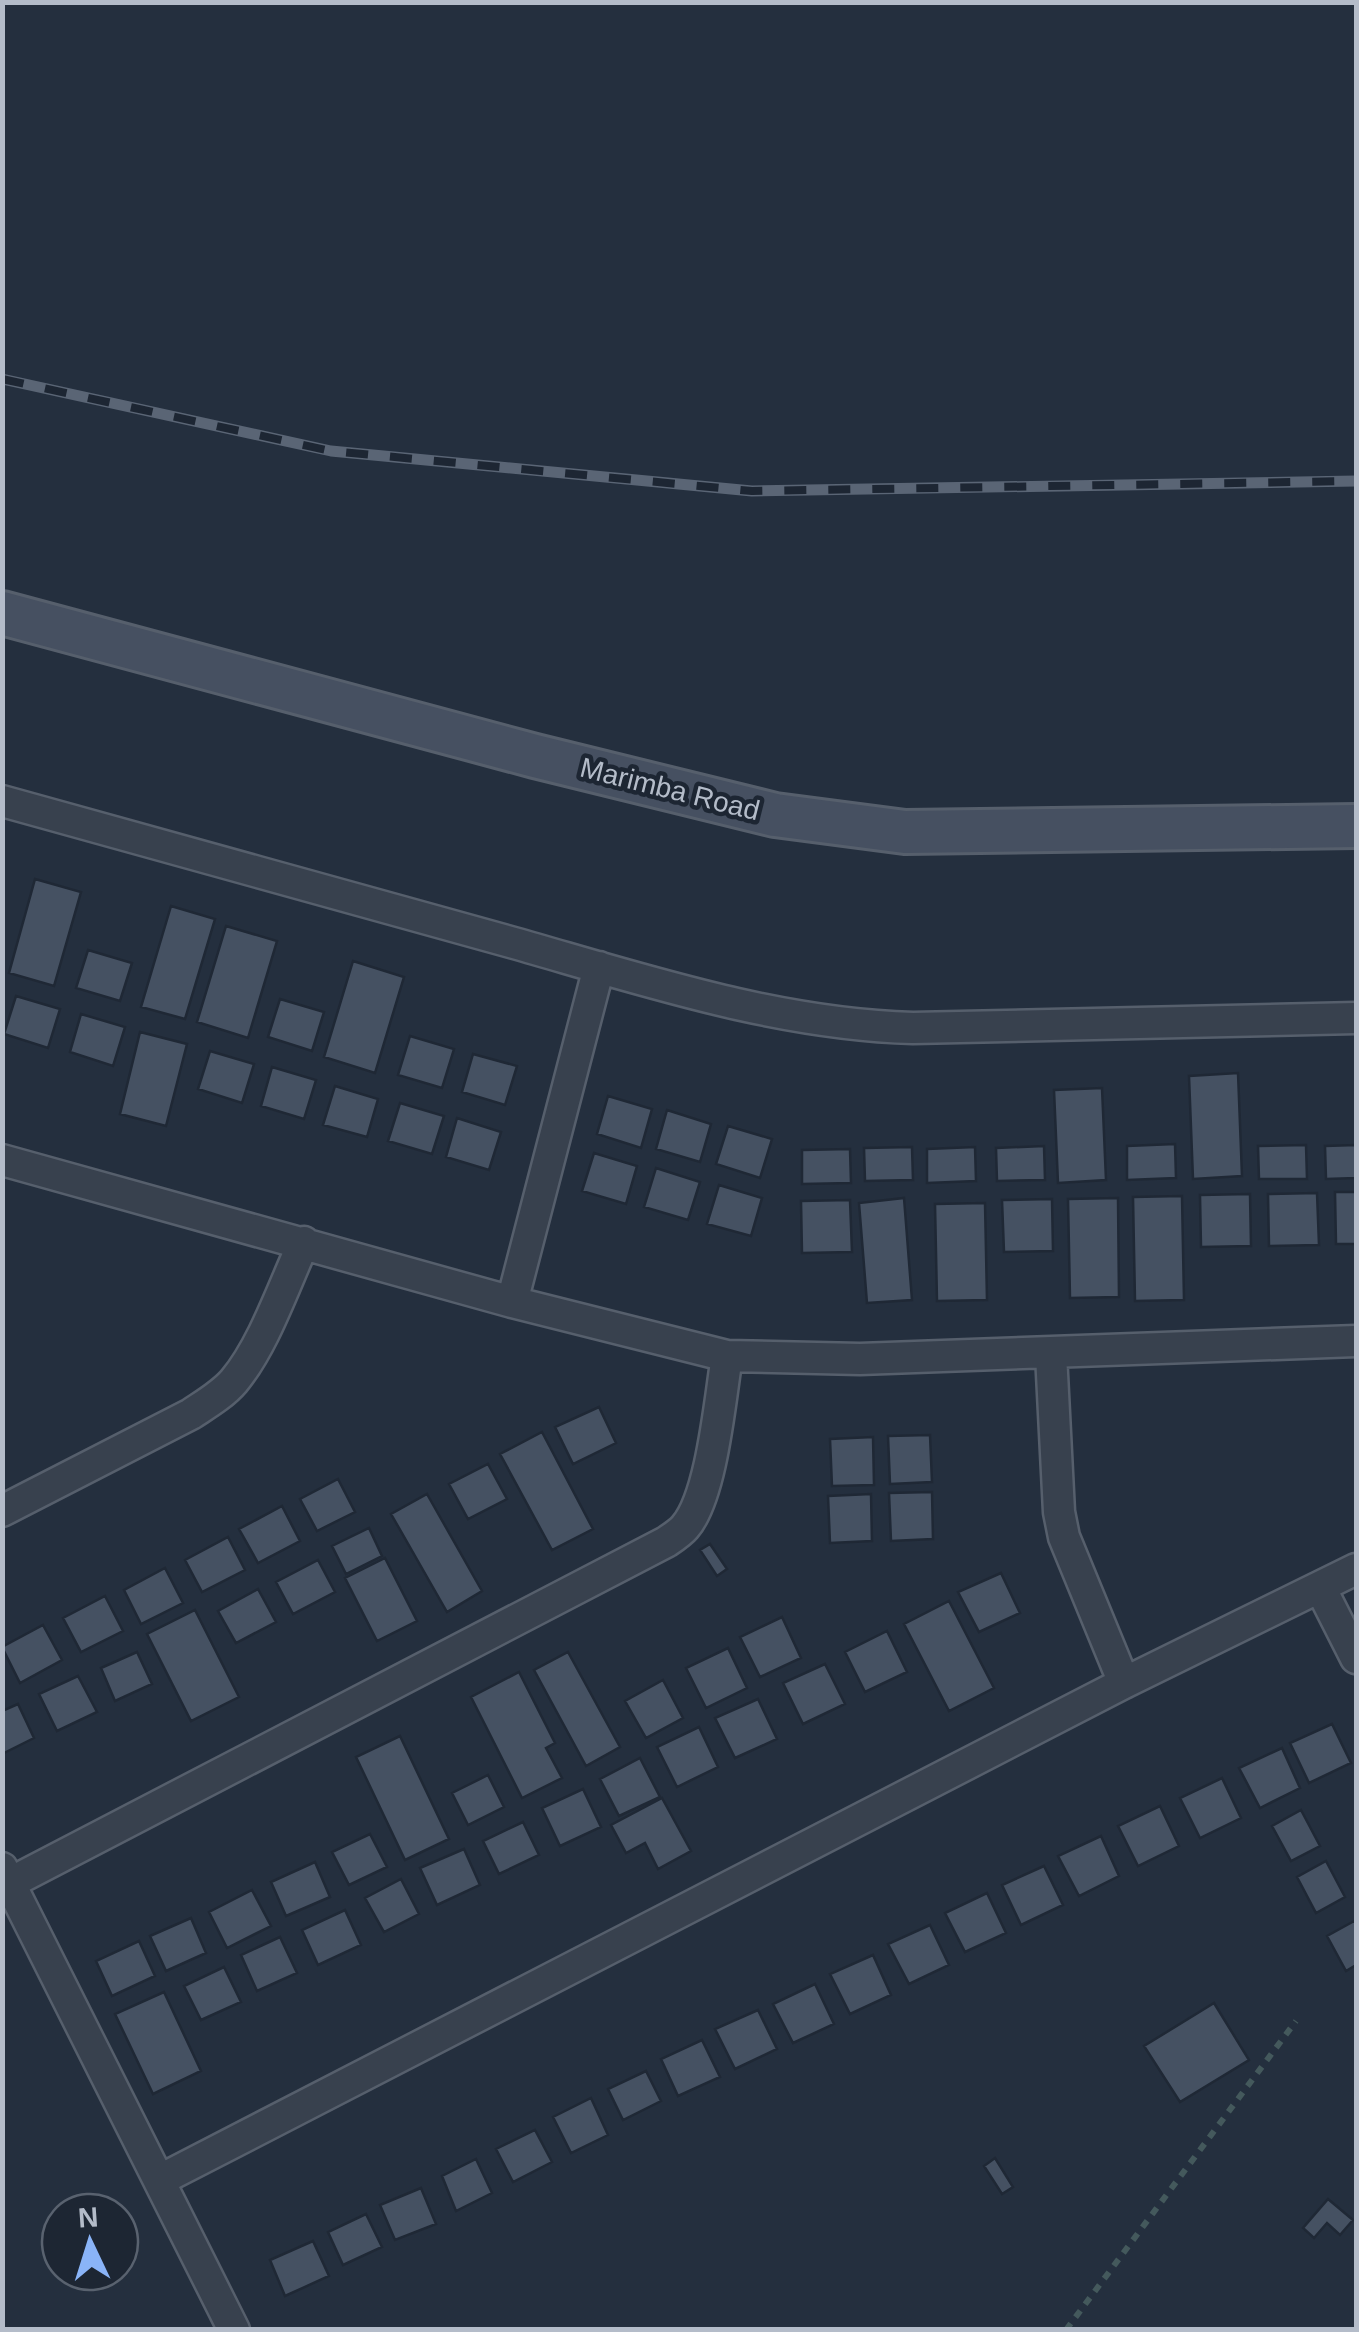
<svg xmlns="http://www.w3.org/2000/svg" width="1359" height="2332" font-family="Arial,sans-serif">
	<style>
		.building { fill: #455162; stroke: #1f2835; stroke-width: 2.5 }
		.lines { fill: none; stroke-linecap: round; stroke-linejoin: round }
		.street-casing { stroke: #565f6c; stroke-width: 35 }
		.secondary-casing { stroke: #565f6c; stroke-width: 48 }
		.path { stroke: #44595c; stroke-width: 6; stroke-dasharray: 8 8; stroke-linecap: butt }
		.street { stroke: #38414e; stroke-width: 30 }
		.secondary { stroke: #465061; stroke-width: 42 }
		.rail-casing { stroke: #5a6575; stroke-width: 11 }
		.rail { stroke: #1d2633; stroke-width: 8; stroke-dasharray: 22; stroke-linecap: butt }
		.labels { text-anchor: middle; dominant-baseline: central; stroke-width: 9; stroke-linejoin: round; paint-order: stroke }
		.street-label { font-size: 28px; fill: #b4bcc9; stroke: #1d2633 }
	</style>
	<rect width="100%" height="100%" fill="#242f3e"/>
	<path class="building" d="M35,879L81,892L54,986L9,973Z
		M171,906L215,919L185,1019L141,1007Z
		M226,926L277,941L248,1038L197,1022Z
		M88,950L132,963L120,1001L76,988Z
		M353,961L404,977L375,1073L324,1057Z
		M16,996L60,1009L48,1048L4,1034Z
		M280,999L324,1012L312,1051L268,1037Z
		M81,1014L125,1027L113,1066L70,1052Z
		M140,1032L187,1044L166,1126L120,1114Z
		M410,1036L454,1049L442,1088L398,1075Z
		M210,1051L254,1064L242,1103L198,1089Z
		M473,1054L517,1066L505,1105L462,1092Z
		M272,1067L316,1080L304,1119L261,1106Z
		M1238,1073L1242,1176L1193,1179L1189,1076Z
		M335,1086L378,1099L367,1137L323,1125Z
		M1102,1088L1106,1180L1058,1183L1054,1090Z
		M608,1096L652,1109L641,1148L597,1134Z
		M400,1103L444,1116L432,1154L388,1141Z
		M667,1110L711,1124L700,1162L656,1149Z
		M457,1118L501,1132L489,1170L446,1157Z
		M728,1126L772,1139L760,1178L716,1164Z
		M1175,1144L1176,1178L1127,1180V1146Z
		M1306,1145L1307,1179H1259L1258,1146Z
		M1356,1145V1178L1326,1179L1325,1146Z
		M1044,1146L1045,1180L997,1181L996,1148Z
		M912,1147L913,1180L865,1181L864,1148Z
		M975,1147L976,1181L927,1183V1149Z
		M850,1149L851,1183L802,1184V1150Z
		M594,1153L637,1166L626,1204L582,1191Z
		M656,1168L700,1182L688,1220L644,1207Z
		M719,1185L762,1198L751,1236L707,1224Z
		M1335,1192H1356V1244H1336Z
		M1317,1193L1319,1245L1269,1246L1268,1194Z
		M1250,1194L1251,1246L1201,1247L1200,1195Z
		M1182,1196L1184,1300L1135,1301L1133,1197Z
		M904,1198L912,1300L867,1303L859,1203Z
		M1118,1198L1119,1297L1070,1298L1068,1199Z
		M1052,1199L1053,1251L1004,1252L1002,1200Z
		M850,1200L852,1252L802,1253L801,1201Z
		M985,1203L987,1300L937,1301L935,1204Z
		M599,1407L616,1443L573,1464L555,1427Z
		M542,1432L593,1529L552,1550L500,1454Z
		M930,1435L932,1482L890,1484L888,1436Z
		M873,1437L874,1485L832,1486L830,1439Z
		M488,1464L507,1499L468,1519L449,1484Z
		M338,1479L355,1512L317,1531L300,1499Z
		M932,1492L933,1539L891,1541L889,1493Z
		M427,1494L482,1591L447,1612L391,1514Z
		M871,1494L872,1541L830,1543L828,1496Z
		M282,1506L300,1541L258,1563L239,1529Z
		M369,1528L382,1556L346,1574L332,1546Z
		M228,1537L245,1570L202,1592L185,1560Z
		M710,1544L727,1569L717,1576L700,1550Z
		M385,1558L417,1621L377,1641L345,1578Z
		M318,1560L335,1592L293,1614L276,1582Z
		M165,1568L183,1603L141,1624L124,1590Z
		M1001,1573L1020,1613L979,1632L958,1592Z
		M258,1589L276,1622L236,1643L218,1611Z
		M105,1596L123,1631L81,1652L63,1618Z
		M949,1601L994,1688L949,1711L904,1624Z
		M195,1610L239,1697L191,1721L147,1634Z
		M782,1617L801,1658L760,1677L740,1637Z
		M43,1625L62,1660L20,1683L2,1647Z
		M887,1631L907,1672L865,1692L845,1652Z
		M728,1648L747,1688L706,1708L686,1668Z
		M137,1652L152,1684L115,1701L101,1668Z
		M568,1652L620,1747L586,1766L534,1670Z
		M825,1664L845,1704L803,1724L783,1683Z
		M519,1672L555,1743L546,1748L562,1778L522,1798L471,1697Z
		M78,1676L97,1712L57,1731L39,1694Z
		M663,1680L683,1718L646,1738L625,1701Z
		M758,1699L777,1739L735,1758L715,1718Z
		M18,1704L34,1738L2,1754V1711Z
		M1332,1724L1351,1763L1309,1783L1290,1743Z
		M699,1727L718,1767L677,1787L657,1747Z
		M400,1736L449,1839L405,1860L356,1757Z
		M1282,1748L1300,1788L1260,1808L1239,1768Z
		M640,1758L660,1797L619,1816L600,1779Z
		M488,1775L504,1807L468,1825L452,1793Z
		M1222,1778L1241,1818L1200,1838L1180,1798Z
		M583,1789L601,1827L560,1846L542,1808Z
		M662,1798L691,1851L658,1869L645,1843L626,1853L611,1825Z
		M1160,1806L1179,1846L1138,1866L1118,1826Z
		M1301,1810L1320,1846L1291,1861L1272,1826Z
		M523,1822L539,1855L499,1874L483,1841Z
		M370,1834L387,1867L349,1885L332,1852Z
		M1101,1836L1119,1876L1079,1896L1058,1856Z
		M464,1849L480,1885L437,1905L420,1868Z
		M1326,1861L1345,1897L1316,1913L1297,1877Z
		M315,1862L330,1897L286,1916L271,1882Z
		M1044,1866L1063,1905L1021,1925L1002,1885Z
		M401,1879L419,1914L384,1932L365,1898Z
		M252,1890L271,1926L227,1948L209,1912Z
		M987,1893L1006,1933L965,1952L945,1913Z
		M345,1910L361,1945L318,1965L302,1930Z
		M191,1918L206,1953L166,1971L150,1936Z
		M1356,1920V1965L1346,1971L1327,1936Z
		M930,1925L949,1965L909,1984L888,1944Z
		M280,1937L297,1973L257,1991L241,1955Z
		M139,1941L155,1976L112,1996L96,1961Z
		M873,1955L891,1995L850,2014L830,1974Z
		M224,1967L241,2002L201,2020L184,1986Z
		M815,1984L834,2024L793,2043L773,2004Z
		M164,1992L201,2071L153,2094L115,2014Z
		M1214,2003L1249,2060L1180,2102L1144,2046Z
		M758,2010L777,2049L735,2069L715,2029Z
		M702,2040L720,2077L678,2096L661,2059Z
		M646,2071L661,2101L623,2120L608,2089Z
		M591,2098L608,2135L571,2153L553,2117Z
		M535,2130L552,2162L513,2182L496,2149Z
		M995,2158L1013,2187L1002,2194L984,2166Z
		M476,2159L492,2193L456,2211L442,2176Z
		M421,2188L436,2224L395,2240L380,2205Z
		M1328,2199L1353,2220L1340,2235L1327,2223L1314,2238L1303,2228Z
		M366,2214L382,2247L343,2265L328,2232Z
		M313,2241L329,2276L285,2296L270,2260Z"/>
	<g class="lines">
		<g class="street-casing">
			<path id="street" d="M2,801C173,848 343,896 514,943C644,980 776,1024 913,1028L1356,1018
				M2,1160L512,1302L727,1356L860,1359L1356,1341
				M512,1302L599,967
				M1051,1354L1059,1512L1064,1537L1124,1683
				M2,1511L191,1414C206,1404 222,1395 234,1381C264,1345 284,1285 304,1242
				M1320,1587L1356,1658
				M2,1868L234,2330
				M10,1883L666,1542C672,1538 680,1533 685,1527C712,1496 720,1399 727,1356
				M160,2180L1124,1683L1356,1569"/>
		</g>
		<g class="secondary-casing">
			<path id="secondary" d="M2,613L535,756L775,815L905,832L1356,826"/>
		</g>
		<path class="path" d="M1066,2330L1296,2021"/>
		<use href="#street" class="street"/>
		<use href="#secondary" class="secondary"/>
		<g class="rail-casing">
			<path id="rail" d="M2,379L331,451L752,491L1356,481"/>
		</g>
		<use href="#rail" class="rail"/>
	</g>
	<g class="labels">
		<g class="street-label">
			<text transform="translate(670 789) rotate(14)">Marimba Road</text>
		</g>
	</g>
	<rect width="1359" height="2332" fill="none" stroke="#b4bcc9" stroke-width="10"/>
	<g transform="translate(90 2242) rotate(356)"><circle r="48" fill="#1d2633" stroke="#59626f" stroke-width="2.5"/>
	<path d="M0-8L18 38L0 25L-18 38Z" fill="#8ab4f8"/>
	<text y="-15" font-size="28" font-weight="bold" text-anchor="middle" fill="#b4bcc9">N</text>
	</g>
</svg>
